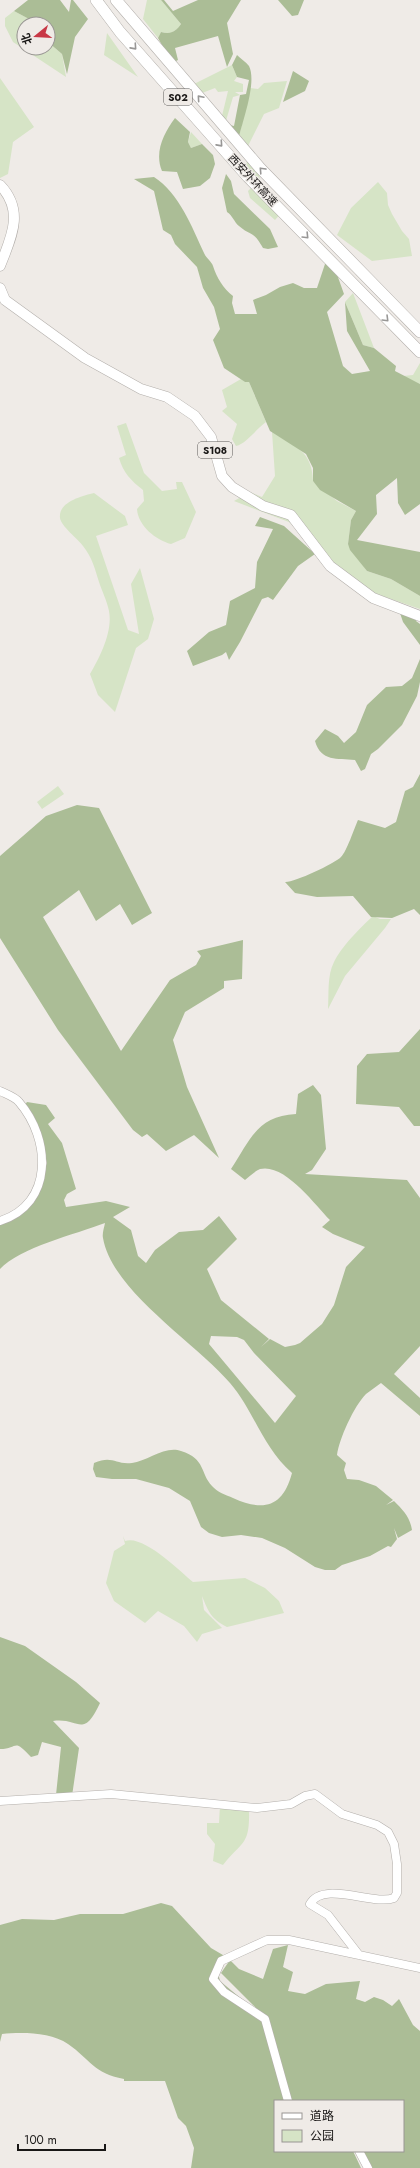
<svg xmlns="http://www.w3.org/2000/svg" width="420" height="2168" font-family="Jost,'Noto Sans SC',sans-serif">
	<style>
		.green { fill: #d6e4c6 }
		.forest { fill: #abbd96; fill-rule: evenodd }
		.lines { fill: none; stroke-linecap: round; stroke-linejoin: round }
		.minor-casing { stroke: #b3afab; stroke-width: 9 }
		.major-casing { stroke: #b3afab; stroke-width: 11 }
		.highway-casing { stroke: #b3afab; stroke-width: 12 }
		.minor { stroke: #fff; stroke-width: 8 }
		.major { stroke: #fff; stroke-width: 10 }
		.highway { stroke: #fff; stroke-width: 11 }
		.oneway { stroke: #989796 }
		.labels { text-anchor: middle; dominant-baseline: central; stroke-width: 3; stroke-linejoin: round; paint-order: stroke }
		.shield { fill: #efebe7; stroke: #595755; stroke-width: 1 }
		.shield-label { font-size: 10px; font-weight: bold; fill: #191716 }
		.street-label { font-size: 11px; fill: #191716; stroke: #efebe7 }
	</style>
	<rect width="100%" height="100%" fill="#efebe7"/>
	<path class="green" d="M147,0H161L181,24C176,31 171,35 161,32L158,38L143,19Z
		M14,11L29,19L32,24H24V48H48V42L62,54L66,77L13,42L5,26V18Z
		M107,33L138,77L104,55Z
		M232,65L237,77L234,81L243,84V92H235L240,95L233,97L225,124L221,120L228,91L218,92L215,88L197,95L190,86Z
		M0,78L34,127L13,142L8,174L0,178Z
		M287,81L279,108L264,114L248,146L239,137L250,88L258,89L264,83Z
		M191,132L202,144L191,148L188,142Z
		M254,156L264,194L283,211L275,220L250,198L248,191L259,180L245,164Z
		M378,182L387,193L388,205L392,214L402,231L409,239L412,256L372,261L337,235L351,208Z
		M353,293L374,348L363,345L345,302Z
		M420,363V384L403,376L413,375Z
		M241,379L245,382H249L266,422C255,430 247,443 236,446L232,439L237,424L222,411L227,407L222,390Z
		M126,423L144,473L162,491L177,489L176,482H182L196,512L185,538L171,544C156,540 138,526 137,509L144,501L143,490C131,481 123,472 119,458L126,455L117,426Z
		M272,432C295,447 312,450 313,481L337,501L356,511L351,520L348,544L367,571L391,579L420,596V609L362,589L289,522L234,501L250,492L262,497L275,476Z
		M94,493L125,516L128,525L96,536L128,630L139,634L131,584L140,568L154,619L148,639L136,648L115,712L98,695L90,674C100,657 113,631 109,611C107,601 102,591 99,582C95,569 92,557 83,546C78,539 61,526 60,518C58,502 82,496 94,493Z
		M58,786L64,794L42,809L37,802Z
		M373,916L380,919H391L385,928L345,976L328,1009C329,994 327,975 334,962C341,947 361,927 373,916Z
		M123,1536L125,1541C143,1534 180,1571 193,1582L245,1578L265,1588L279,1601L284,1613L227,1627C211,1619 208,1611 202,1596L204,1610L222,1628L202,1634L197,1642L184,1626L158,1611L145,1623L114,1601L106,1583L114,1551L125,1544Z
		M220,1805L249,1810C250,1846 242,1841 223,1865L213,1861L215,1844L207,1834V1823H219Z"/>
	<path class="forest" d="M28,0H60L69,12L71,0H73L88,19L75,37L67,74L62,54L48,42V24H32L29,19L14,11Z
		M161,0H164L173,11L198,0H241L227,23L233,54L227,67L218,36L175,48L178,60L172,63L158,38L161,32C171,35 176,31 181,24Z
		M278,0H304L298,15L292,16Z
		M237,55C240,58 246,62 249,66C257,82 243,119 239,137L225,124L234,126L240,95L246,94L249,80L237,77L232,65Z
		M293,71L309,81L305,91L283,102Z
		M175,118L190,132L188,142L191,148L202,144L213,155L215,164L210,178L200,186L183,189L177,172L162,171C154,152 164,133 175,118Z
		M226,174L231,181L234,194L270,229L278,247L268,249L263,248C253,230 252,237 239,226C234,222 233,216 227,212L222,188Z
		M154,177C179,193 192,227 204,253C206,258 212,262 213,266C217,278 223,288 233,296L232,303L235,314H257L253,300L266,295L280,287L293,283L304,288H317L329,252L344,294L327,312L343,366L352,374L370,371L347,331L345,302L363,345L374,348L396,366L395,371L420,384V504L405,515L398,503L397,478L376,495L377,514L357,540L420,552V596L391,579L367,571L350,550L348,544L351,520L356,511L320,490L313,481V468L306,454L270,431L249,382H245L224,368L213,340L220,329L214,307L203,288L197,267L175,244L171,235L163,230L154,191L134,179Z
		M260,517L284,526L315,554L298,566L273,600L268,597L262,599L240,642L229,660L226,652L222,655L193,666L187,651L209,632L226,625L230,601L255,588L257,562L273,529L255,526Z
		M398,607L415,613L416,621L420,624V645L403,622Z
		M420,659V682L417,696L402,725L378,749L371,754L365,769L361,771L355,760C337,758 321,762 315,741L325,729L338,736L344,743L356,732L367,705L386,687L402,686L412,678Z
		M420,774V915L414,909L392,918L371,917L353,896L317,897L295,893L285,882C293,883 334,864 341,857C347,851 354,829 358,820L385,828L396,822L405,791L413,787Z
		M77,805L99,808L152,913L132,925L120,904L96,921L79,890L43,917L121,1051L170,980L196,965L201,956L197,951L243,940L242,979L224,981V988L185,1012L173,1040L187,1087L219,1158L194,1135L166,1151L147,1134L142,1137L133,1130L58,1030L0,938V856L46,816Z
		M420,1029V1126H414L399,1107L356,1104L357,1066L367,1054L399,1052Z
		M313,1085L321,1095L326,1149L312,1170L305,1174L407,1180L420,1198V1346L394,1374L420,1398V1416L381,1383C376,1387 371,1390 366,1394C354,1406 339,1439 337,1455L346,1463L344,1470L347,1479L359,1480L376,1486L393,1500L386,1505L394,1501C403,1510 410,1517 412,1530L398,1538L394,1528L397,1539L391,1547L388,1546L370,1556L342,1565L335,1570H325L315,1567L285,1548L262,1538L241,1535L222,1537L209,1533L201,1527L190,1501L169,1488L136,1479H112L96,1477L93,1469L94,1463C113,1455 115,1465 132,1463C147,1461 166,1445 181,1451C206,1459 200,1473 212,1486C217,1492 226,1495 233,1498C264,1512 283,1507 292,1473C263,1448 254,1411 230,1383C196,1343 112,1291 103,1238C102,1234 104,1228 105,1223C76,1234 19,1248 0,1269V1220L10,1218L39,1187L47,1163L39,1131L24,1106L27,1102L46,1105L55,1118L48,1124L62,1143L76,1189L67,1194L64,1200L66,1207L106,1201L130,1207L113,1217L131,1230L138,1256L146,1263L155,1250L179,1232L203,1230L219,1216L237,1239L207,1269L221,1300L269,1339L261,1347L270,1339L285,1347L295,1345L300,1343L322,1324L334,1305L346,1267L365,1247L333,1234L322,1227L330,1220C315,1205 285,1163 260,1169C255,1171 249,1177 245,1180L231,1169C250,1140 257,1116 296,1114L298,1094ZM211,1336L237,1337L244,1340L254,1353L296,1396L275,1423L209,1344Z
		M0,1637L25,1646L76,1682L100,1703C83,1740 79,1717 53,1721L79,1748L72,1796L56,1795L61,1747L42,1742L38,1755L31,1757C13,1737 18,1749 0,1749Z
		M161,1903L172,1906L211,1948L228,1958L218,1973L220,1981L262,2016L286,2101H275V2151H353L361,2168H191L194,2148L186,2126L178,2118L165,2081H124V2079C93,2073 91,2060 68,2044C51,2032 21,2032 2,2034L0,2042V1925L22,1919L54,1920L80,1914H123Z
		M288,1945L283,1967L293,1972L288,1991L305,1994L326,1984L360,1981L356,1999L365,2002L374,1997L383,2000L392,2006L399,1999L413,2025L420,2031V2168H365L356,2151H403V2101H289L270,2022L221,1973L230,1960L239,1969L263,1979L273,1949Z"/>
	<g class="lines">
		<g class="minor-casing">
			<path id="minor" d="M0,1091C6,1094 15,1097 19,1102C51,1139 54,1204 0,1221
				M0,1801L111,1794L257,1808L291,1804L305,1796L315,1794L342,1814L377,1825L388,1832L394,1844L397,1864V1893L394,1898C374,1906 323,1880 310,1904L328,1915L359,1955
				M288,2101L265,2019L224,1992L213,1979L221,1961L267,1940H289L420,1968
				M359,2151L368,2168"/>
		</g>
		<g class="major-casing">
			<path id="major" d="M0,185C25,211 11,238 0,266
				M0,288L5,300L85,358L141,389L167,397L195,416L211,437L222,476L232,487L263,506L291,515L330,566L373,598L420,616"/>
		</g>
		<g class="highway-casing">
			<path id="highway" d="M96,0L120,32L248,177L420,352
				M116,0L260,168L420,332"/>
		</g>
		<use href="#minor" class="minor"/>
		<use href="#major" class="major"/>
		<use href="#highway" class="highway"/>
	</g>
	<defs><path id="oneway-chevron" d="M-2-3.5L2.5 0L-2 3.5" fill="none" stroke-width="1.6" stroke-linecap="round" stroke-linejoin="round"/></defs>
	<g class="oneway">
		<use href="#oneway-chevron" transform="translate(134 47) rotate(48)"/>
		<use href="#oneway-chevron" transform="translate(200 98) rotate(-131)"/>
		<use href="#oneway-chevron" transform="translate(220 144) rotate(48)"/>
		<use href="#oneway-chevron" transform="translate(262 170) rotate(-133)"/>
		<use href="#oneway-chevron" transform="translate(306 236) rotate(46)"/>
		<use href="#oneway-chevron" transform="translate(386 319) rotate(45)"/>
	</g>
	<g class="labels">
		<g class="shield">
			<rect x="164" y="89" width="28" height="16" rx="3"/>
			<rect x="198" y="442" width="34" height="16" rx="3"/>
		</g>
		<g class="shield-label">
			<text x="178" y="97">S02</text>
			<text x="215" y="450">S108</text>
		</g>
		<g class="street-label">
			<text transform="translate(253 180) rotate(47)">西安外环高速</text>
		</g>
	</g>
	<rect x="274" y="2100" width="130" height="52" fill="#efebe7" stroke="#999693"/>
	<rect x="282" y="2113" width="20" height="6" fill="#ffffff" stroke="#999693"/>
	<text x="310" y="2120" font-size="12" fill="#191716">道路</text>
	<rect x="282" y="2130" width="20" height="12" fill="#d6e4c6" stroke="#999693"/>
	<text x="310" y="2140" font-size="12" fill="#191716">公园</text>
	<g transform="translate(36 36) rotate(252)"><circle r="19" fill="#efebe7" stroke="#999693"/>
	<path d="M0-3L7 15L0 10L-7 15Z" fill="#c83846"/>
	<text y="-6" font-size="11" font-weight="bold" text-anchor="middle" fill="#191716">北</text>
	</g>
	<path d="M18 2144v6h87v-6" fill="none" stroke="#191716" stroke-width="2"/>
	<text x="24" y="2144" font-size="12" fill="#191716" stroke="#efebe7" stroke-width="3" paint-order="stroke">100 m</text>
</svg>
